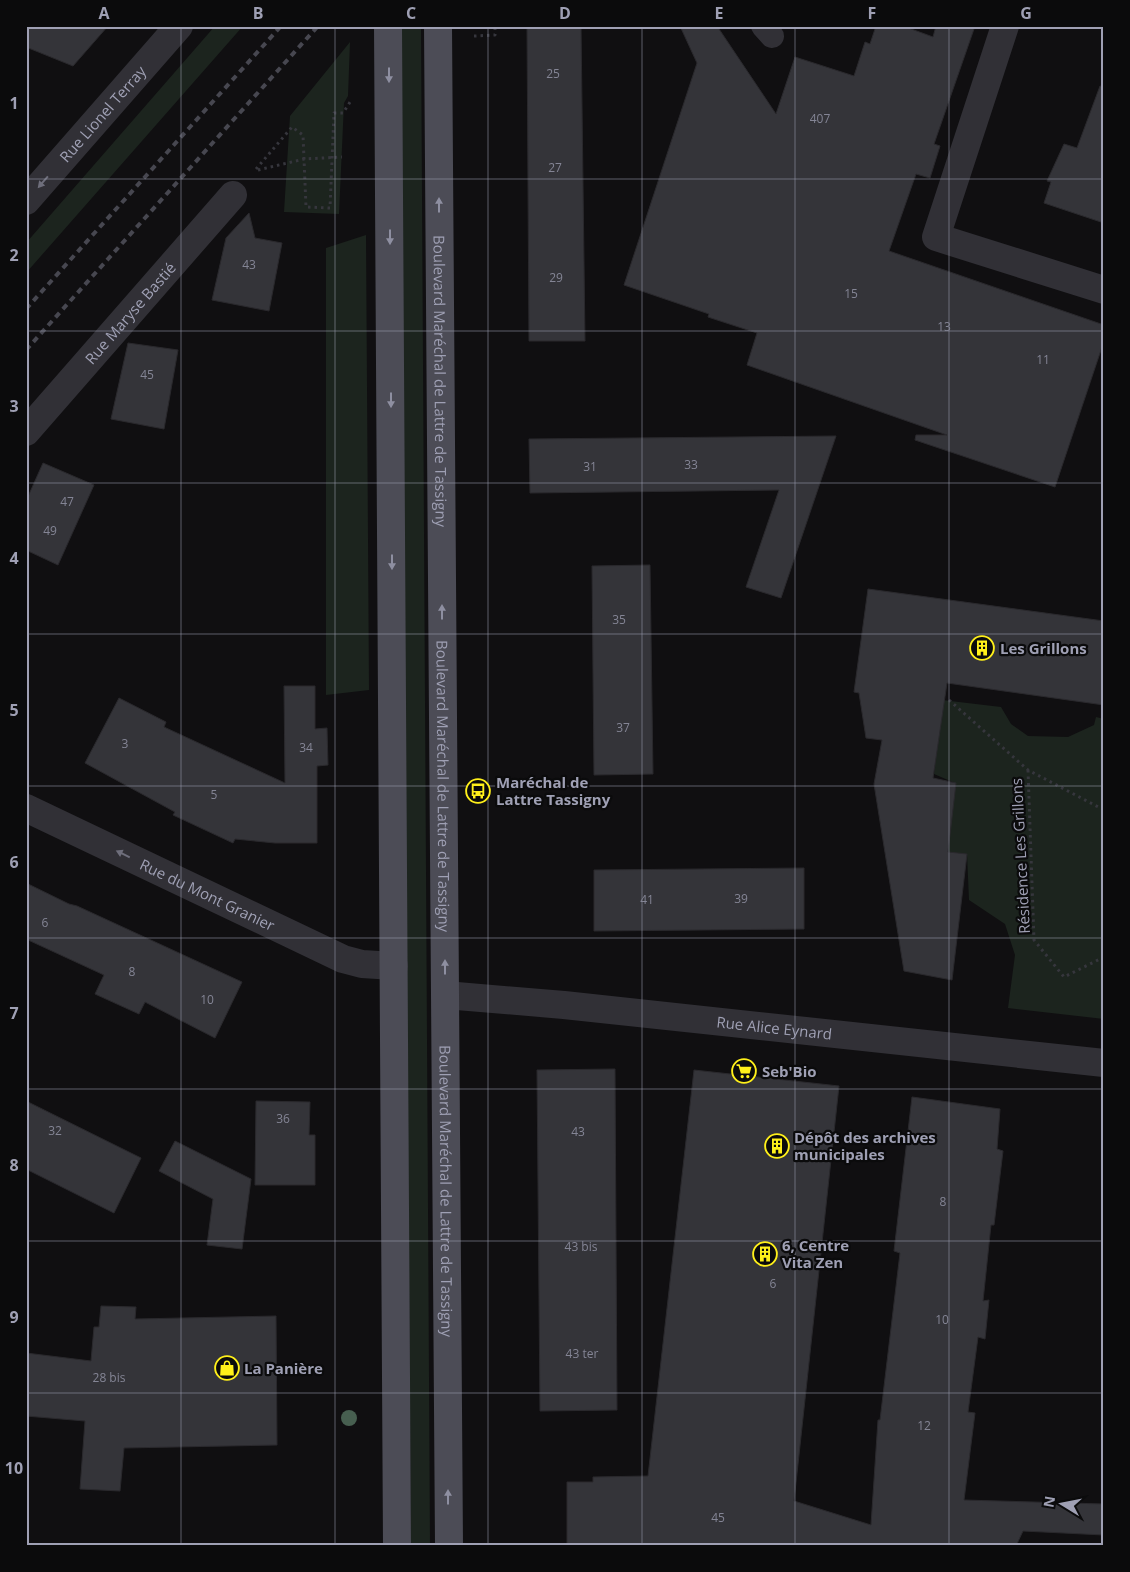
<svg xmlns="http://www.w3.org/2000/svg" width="1130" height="1572" font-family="'Open Sans',sans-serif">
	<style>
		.green { fill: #1c241e }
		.building { fill: #343439; stroke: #2a292d }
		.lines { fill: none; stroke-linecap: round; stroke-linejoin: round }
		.path { stroke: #36363d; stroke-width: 3; stroke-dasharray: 2.5 4; stroke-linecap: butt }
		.lane { stroke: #313036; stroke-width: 24 }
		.street { stroke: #313036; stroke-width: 28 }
		.primary { stroke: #4c4c56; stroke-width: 28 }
		.rail { stroke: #474750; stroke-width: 4; stroke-dasharray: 6 5; stroke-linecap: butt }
		.tree { fill: #475f50 }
		.oneway { fill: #8e8fa1 }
		.oneway2 { fill: #6e6e7b }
		.grid { fill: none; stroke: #9fa0b4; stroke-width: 1; stroke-opacity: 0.55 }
		.labels { text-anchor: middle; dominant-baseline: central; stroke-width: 4.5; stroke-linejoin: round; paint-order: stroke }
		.number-label { font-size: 12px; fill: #848595 }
		.street-label { font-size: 15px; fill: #9fa0b4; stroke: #0b0b0c }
		.poi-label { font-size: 15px; font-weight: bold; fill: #9fa0b4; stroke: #0b0b0c; text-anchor: start }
		.neatline { fill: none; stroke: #9fa0b4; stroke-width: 2 }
		.grid-label { font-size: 16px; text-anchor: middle; font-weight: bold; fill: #9fa0b4 }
	</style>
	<rect width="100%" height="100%" fill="#100f11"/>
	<path class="green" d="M215,26H243L26,273V243Z
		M401,26H421L430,1546H411L404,640Z
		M350,42L348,96L344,103L339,214L284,212L290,116Z
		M366,235L369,690L326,695V248Z
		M942,700L1001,707L1011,724L1028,736L1068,737L1094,725L1096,717L1104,719V1019L1008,1008L1015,955L1005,924L969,900L967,854L948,852L955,783L934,774Z"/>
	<path class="building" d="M26,26H108L73,66L26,47Z
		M527,26H581L585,341H529Z
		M680,26H717L776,114L795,57L854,76L865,42L870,44L876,26H903L933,37L936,26H975L934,144L940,146L930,178L916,174L889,251L1104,325V341L1055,487L915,440L916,435H947L747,365L757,333L708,317L709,314L624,285L697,63Z
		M1100,86L1104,87V223L1044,203L1051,182L1047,181L1064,144L1077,148Z
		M249,213L255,238L282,243L269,311L212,300L226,238Z
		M128,343L178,350L164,429L111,419Z
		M836,436L781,598L746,587L779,490L530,493L529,439Z
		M43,463L94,485L58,565L26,550V501Z
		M650,565L653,774L594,775L592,566Z
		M868,589L1104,621V705L947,683L933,778L956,783L948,852L967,854L952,980L904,971L874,784L882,740L866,738L859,693L854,692Z
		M284,686H315V729L327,728L328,765L317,766V843H275L235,839L233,843L173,815L175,812L85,763L119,698L166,722L164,727L285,783Z
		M804,868V929L594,931V870Z
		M26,883L69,904L77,906L242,982L215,1038L145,1002L139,1014L95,994L104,975L26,939Z
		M615,1069L617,1410L540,1411L537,1070Z
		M694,1070L839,1086L794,1501L871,1525L878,1420H880L900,1253L894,1251L912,1097L1000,1109L997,1149L1003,1151L994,1225H991L983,1301L989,1300L985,1339L978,1337L968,1412L975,1413L964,1500L1104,1504V1535L1023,1531L1016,1546H567V1482H593V1477L648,1476Z
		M26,1101L141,1158L114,1213L26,1169Z
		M256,1101L310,1102L309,1135H315V1185H255Z
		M175,1141L251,1179L242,1249L207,1245L213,1199L159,1171Z
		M101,1306L136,1307L135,1319L276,1316L277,1445L124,1448L120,1491L80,1489L85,1421L26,1416V1353L91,1361L94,1327H99Z"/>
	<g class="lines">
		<path class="path" d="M474,36L495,35V26
			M256,169L292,127L303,135L306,207L330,208L334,113H343L352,99
			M258,170L304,159L342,157
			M949,700L1028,770L1104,810
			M1028,770L1034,940L1064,977L1104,957"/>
		<path class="lane" d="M763,26L772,36"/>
		<g class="street">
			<path d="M1005,26L936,237L1104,290"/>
			<path id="s1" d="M26,201L179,26"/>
			<path id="s2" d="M26,432L233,195"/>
			<path id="s3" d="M26,808L343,959L362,964L394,966"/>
			<path id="s4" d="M445,995L564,1005L1104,1063"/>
		</g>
		<g class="primary">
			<path d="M388,26L397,1546"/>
			<path id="s5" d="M438,26L449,1546"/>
		</g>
		<path class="rail" d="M26,309L281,26
			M26,350L318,26"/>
	</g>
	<circle class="tree" cx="349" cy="1418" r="8"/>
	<defs><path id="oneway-solid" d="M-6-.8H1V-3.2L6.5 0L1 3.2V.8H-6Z" transform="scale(1.25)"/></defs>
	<g class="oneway">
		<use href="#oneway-solid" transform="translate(389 75) rotate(90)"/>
		<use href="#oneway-solid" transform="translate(439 205) rotate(-90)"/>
		<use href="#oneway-solid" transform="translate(390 237) rotate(90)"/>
		<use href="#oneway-solid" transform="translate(391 400) rotate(90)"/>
		<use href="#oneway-solid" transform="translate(392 562) rotate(90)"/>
		<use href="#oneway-solid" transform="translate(442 612) rotate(-90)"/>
		<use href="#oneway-solid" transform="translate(445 967) rotate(-90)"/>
		<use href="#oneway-solid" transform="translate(448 1497) rotate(-90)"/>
	</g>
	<g class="oneway2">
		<use href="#oneway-solid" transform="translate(43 182) rotate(131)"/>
		<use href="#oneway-solid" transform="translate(123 854) rotate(-154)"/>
	</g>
	<path class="grid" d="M181,26V1546M335,26V1546M488,26V1546M642,26V1546M795,26V1546M949,26V1546M26,179H1104M26,331H1104M26,483H1104M26,634H1104M26,786H1104M26,938H1104M26,1089H1104M26,1241H1104M26,1393H1104"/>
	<defs>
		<g id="building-ring" transform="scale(1.25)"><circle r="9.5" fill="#0b0b0c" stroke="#fff01a" stroke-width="1.5"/><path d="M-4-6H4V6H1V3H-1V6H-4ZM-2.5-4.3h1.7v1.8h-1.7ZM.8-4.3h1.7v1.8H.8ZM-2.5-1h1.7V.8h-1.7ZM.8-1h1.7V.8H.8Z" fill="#fff01a"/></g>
		<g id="bus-ring" transform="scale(1.25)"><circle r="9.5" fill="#0b0b0c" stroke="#fff01a" stroke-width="1.5"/><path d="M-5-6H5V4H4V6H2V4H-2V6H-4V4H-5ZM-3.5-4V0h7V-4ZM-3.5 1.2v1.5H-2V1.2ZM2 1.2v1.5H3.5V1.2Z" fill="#fff01a"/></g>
		<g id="supermarket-ring" transform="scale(1.25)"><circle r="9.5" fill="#0b0b0c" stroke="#fff01a" stroke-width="1.5"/><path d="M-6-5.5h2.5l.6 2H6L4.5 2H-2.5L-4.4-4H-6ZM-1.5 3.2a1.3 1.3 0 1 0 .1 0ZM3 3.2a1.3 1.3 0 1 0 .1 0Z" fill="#fff01a"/></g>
		<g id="shop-ring" transform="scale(1.25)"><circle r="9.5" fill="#0b0b0c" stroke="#fff01a" stroke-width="1.5"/><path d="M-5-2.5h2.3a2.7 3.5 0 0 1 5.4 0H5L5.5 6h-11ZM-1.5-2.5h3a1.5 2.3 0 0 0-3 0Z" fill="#fff01a"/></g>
	</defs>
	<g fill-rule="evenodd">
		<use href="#building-ring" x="982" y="648"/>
		<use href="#bus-ring" x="478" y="791"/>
		<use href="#supermarket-ring" x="744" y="1071"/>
		<use href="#building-ring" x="777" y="1146"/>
		<use href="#building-ring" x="765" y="1254"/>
		<use href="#shop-ring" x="227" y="1368"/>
	</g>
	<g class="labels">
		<g class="number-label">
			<text x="553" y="73">25</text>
			<text x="820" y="118">407</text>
			<text x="555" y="167">27</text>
			<text x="249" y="264">43</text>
			<text x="556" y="277">29</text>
			<text x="851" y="293">15</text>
			<text x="944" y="326">13</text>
			<text x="1043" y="359">11</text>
			<text x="147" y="374">45</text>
			<text x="691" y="464">33</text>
			<text x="590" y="466">31</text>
			<text x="67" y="501">47</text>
			<text x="50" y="530">49</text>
			<text x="619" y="619">35</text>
			<text x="623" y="727">37</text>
			<text x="125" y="743">3</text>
			<text x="306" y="747">34</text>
			<text x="214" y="794">5</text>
			<text x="741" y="898">39</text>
			<text x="647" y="899">41</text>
			<text x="45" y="922">6</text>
			<text x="132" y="971">8</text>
			<text x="207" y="999">10</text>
			<text x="283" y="1118">36</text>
			<text x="55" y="1130">32</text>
			<text x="578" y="1131">43</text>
			<text x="943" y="1201">8</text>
			<text x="581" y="1246">43 bis</text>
			<text x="773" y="1283">6</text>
			<text x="942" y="1319">10</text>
			<text x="582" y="1353">43 ter</text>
			<text x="109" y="1377">28 bis</text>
			<text x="924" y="1425">12</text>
			<text x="718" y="1517">45</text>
		</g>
		<g class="street-label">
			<text stroke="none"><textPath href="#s1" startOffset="116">Rue Lionel Terray</textPath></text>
			<text stroke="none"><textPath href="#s2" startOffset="158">Rue Maryse Bastié</textPath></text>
			<text stroke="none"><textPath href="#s5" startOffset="355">Boulevard Maréchal de Lattre de Tassigny</textPath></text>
			<text stroke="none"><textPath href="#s5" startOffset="760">Boulevard Maréchal de Lattre de Tassigny</textPath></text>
			<text transform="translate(1020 856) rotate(-93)">Résidence Les Grillons</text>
			<text stroke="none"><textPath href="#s3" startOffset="201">Rue du Mont Granier</textPath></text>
			<text stroke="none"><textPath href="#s4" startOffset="331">Rue Alice Eynard</textPath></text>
			<text stroke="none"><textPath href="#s5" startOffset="1165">Boulevard Maréchal de Lattre de Tassigny</textPath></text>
		</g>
		<g class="poi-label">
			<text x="1000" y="648">Les Grillons</text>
			<text x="496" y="782">Maréchal de<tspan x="496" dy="17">Lattre Tassigny</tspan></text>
			<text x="762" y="1071">Seb'Bio</text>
			<text x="794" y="1137">Dépôt des archives<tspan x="794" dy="17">municipales</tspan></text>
			<text x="782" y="1245">6, Centre<tspan x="782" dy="17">Vita Zen</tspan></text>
			<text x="244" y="1368">La Panière</text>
		</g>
	</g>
	<rect width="1130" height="1572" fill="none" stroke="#0b0b0c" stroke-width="55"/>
	<g transform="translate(1062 1504) rotate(280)" stroke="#0b0b0c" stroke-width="4" paint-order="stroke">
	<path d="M0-4L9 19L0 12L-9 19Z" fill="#9fa0b4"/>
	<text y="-8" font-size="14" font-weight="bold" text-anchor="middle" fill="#9fa0b4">N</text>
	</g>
	<rect x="28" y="28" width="1074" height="1516" class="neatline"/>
	<g class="grid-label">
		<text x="104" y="19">A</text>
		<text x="258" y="19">B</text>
		<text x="411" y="19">C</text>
		<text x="565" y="19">D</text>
		<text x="719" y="19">E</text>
		<text x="872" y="19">F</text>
		<text x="1026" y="19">G</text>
		<text x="14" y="109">1</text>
		<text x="14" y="261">2</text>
		<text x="14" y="412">3</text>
		<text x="14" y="564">4</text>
		<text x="14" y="716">5</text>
		<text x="14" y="868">6</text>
		<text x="14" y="1019">7</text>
		<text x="14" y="1171">8</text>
		<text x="14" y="1323">9</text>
		<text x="14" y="1474">10</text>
	</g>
</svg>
